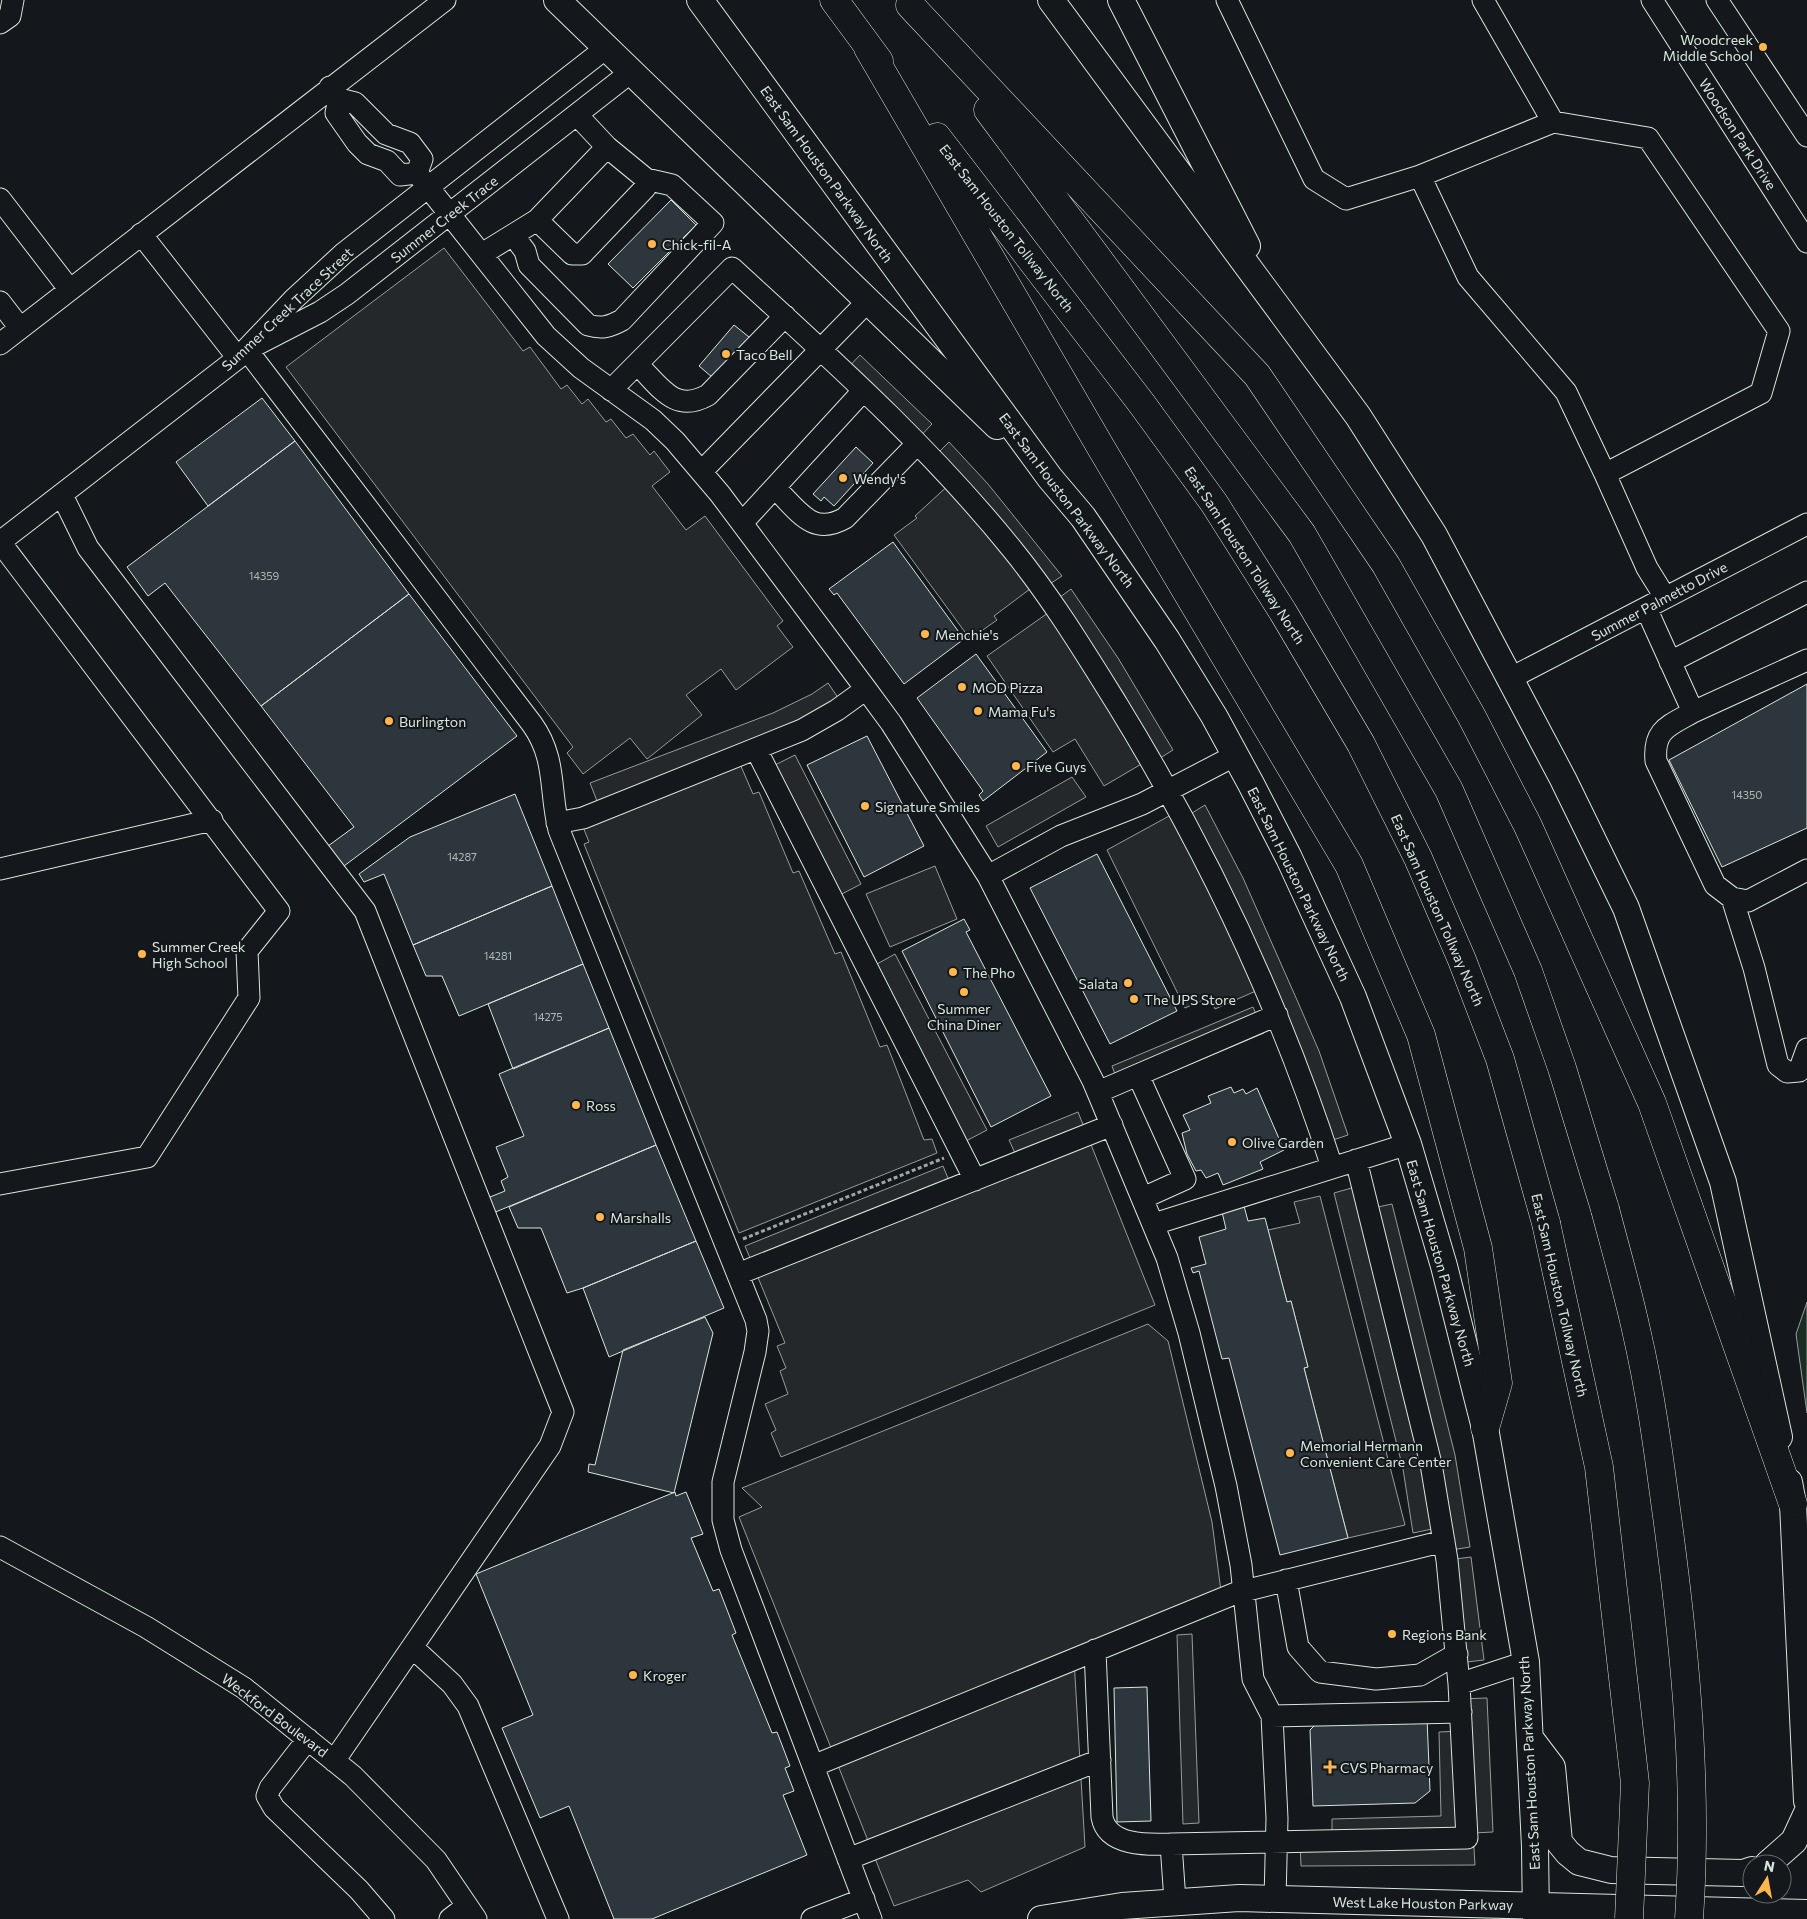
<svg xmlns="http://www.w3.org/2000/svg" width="1807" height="1919" font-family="Commissioner,sans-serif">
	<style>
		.green { fill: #1a2d24; stroke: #939e99 }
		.parking { fill: #24282b; stroke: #939e99 }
		.building { fill: #2c363c; stroke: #d8e6dc }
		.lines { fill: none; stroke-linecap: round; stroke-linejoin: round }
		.minor-casing { stroke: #d8e6dc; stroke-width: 23 }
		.major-casing { stroke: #d8e6dc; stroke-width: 28 }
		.highway-casing { stroke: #d8e6dc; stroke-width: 29 }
		.path { stroke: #9da8a2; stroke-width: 3; stroke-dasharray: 4 2.5; stroke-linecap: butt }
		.minor { stroke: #14181c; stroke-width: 21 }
		.major { stroke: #14181c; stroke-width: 26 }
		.highway { stroke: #14181c; stroke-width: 28 }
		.highway-bridge-casing { stroke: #d8e6dc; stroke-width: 29; stroke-linecap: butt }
		.highway-bridge { stroke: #14181c; stroke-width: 28 }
		.poi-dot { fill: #ffb74d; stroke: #14181c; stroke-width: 2 }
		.labels { text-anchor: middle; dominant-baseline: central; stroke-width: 4; stroke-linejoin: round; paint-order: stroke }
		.number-label { font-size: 11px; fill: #adbab4 }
		.poi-label { font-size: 14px; fill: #d8e6dc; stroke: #14181c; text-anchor: start }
		.street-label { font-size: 14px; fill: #d8e6dc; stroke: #14181c }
	</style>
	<rect width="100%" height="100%" fill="#14181c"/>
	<path class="green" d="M1807,1302V1413L1796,1334Z"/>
	<path class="parking" d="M444,248L523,351L530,347L561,389L567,385L582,404L588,399L606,422L611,419L626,438L633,434L650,455L654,451L670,472L652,486L686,530L705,516L783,621L777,626L793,647L736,690L721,669L686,695L702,715L647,759L630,738L583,774L567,753L573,747L286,367Z
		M860,355L932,424L915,442L844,372Z
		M949,442L988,484L1062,576L1042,589L1038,583L994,616L997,620L970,639L894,535L917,518L915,516L953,481L932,459Z
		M1071,589L1118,658L1173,750L1152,763L1150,759L1104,786L1075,739L1053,752L987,656L1055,608L1052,603Z
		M828,683L843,705L737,757L753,794L759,792L793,873L799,871L835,954L841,952L880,1047L887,1045L924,1140L932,1139L937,1153L739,1233L584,844L589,842L576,809L597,801L590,783L773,713L812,694Z
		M795,755L861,884L840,895L775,765Z
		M1072,777L1086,797L998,847L986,826Z
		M1205,805L1243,878L1297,1000L1319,1051L1348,1135L1324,1143L1265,987L1215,1009L1210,997L1185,1008L1107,850L1180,810L1184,818Z
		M935,866L957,919L890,947L866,894Z
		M895,954L987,1130L966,1141L877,964Z
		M1253,1007L1264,1033L1122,1093L1112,1066Z
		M1078,1112L1155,1305L781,1457L771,1433L776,1430L765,1404L788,1394L780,1371L786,1368L777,1346L785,1343L745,1246L943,1166L952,1188L1019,1162L1009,1140Z
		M1362,1185L1368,1209L1392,1204L1455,1455L1470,1547L1445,1551L1442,1527L1413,1533L1403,1469L1334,1193Z
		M1320,1196L1405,1525L1348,1538L1304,1368L1308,1367L1291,1301L1287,1302L1268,1230L1300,1223L1294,1202Z
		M1148,1324L1168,1341L1212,1522L1222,1599L1074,1659L1085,1847L981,1892L968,1880L894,1906L739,1517L762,1507L742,1488Z
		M1471,1557L1484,1660L1458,1663L1447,1560Z
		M1192,1634L1199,1823L1183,1824L1177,1635Z
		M1487,1698L1493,1832L1473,1833L1475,1865L1301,1866L1300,1842L1332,1841V1819L1441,1816L1439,1732L1461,1731L1460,1699Z"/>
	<path class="building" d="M671,200L696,225L633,288L608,264Z
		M734,325L754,341L719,383L699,366Z
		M262,398L295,441L208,506L176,462Z
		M295,441L409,594L261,706L165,583L148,596L127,567Z
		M856,447L873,463L834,506L824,497L821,501L813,494Z
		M893,542L964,639L904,684L837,593L834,595L829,589Z
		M409,594L517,736L344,866L328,846L354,827L261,706Z
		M976,654L1047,752L983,801L979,795L983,791L917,698Z
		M1807,684V828L1722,867L1669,760Z
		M867,736L924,846L864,877L807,765Z
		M515,794L552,886L413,945L384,874L364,882L359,874L410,837Z
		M1097,854L1177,1011L1110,1044L1030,888Z
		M552,886L583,964L459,1016L442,976H426L413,945Z
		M964,919L970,930L966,932L1051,1096L991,1127L902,951Z
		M583,964L609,1028L513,1069L488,1004Z
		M609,1028L656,1145L486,1216L480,1201L505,1191L501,1181L508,1177L496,1147L524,1136L499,1074Z
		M1231,1087L1234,1093L1243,1089L1246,1094L1257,1088L1284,1150L1260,1162L1263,1169L1223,1185L1218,1173L1206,1178L1201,1170L1196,1171L1187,1154L1182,1133L1190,1130L1183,1115L1211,1103L1208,1096Z
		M656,1145L696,1241L583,1288L567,1293L541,1228H518L509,1207Z
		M1244,1206L1248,1221L1265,1218L1287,1302L1291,1301L1308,1367L1304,1368L1348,1538L1280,1555L1229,1358L1222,1359L1199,1271L1193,1273L1191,1268L1206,1264L1199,1237L1226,1229L1222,1212Z
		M696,1241L724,1308L609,1357L583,1288Z
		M705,1317L713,1333L674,1493L588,1472L589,1464L595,1465L623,1350Z
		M675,1492L676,1496L686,1492L703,1534L691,1538L713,1591L719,1589L736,1633L732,1635L772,1733L777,1732L790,1766L785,1768L794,1791L783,1795L807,1855L652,1919H614L569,1806L540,1818L502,1728L533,1715L476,1574Z
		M1147,1687L1151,1821L1117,1822L1114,1688Z
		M1427,1718L1430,1791L1415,1803L1313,1806L1310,1730L1321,1719Z"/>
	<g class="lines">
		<g class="minor-casing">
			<path id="minor" d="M1227,0L1314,179L1346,199L1420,176L1468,277L1566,392L1605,474
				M1483,0L1553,122L1648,138L1779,331L1761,393L1605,474L1647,568L1665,597
				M1652,0L1807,242
				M1717,0L1807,136
				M0,23L10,16L13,0
				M330,87L339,99L355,103L386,134L410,143L422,159L417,173
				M339,99L336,113L357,143L368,154L387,161L400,175L417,173
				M417,173L546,336L581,368L653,420L675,441L720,494L866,689L891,723L988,876L1093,1081L1167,1258L1189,1333L1226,1486L1241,1565L1253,1679L1272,1716L1277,1818L1275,1900
				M1420,176L1553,122
				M0,199L70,290
				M537,220L572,254H582L645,188L646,179L607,147L577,115
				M141,234L238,358
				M513,235L525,251L529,265L588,325C602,329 609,327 622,320L713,223L672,185L646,179
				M482,254L537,220L607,147
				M0,302L20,328
				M0,344L445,0
				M256,345L320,312L347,294L631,72
				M247,350L532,724C557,759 549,790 559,830L756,1320L758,1331L755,1352L723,1482V1520L731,1550L871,1919
				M637,364C660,386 674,414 708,395L785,316
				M611,390L732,268C829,357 929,446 1012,549C1051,597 1084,651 1117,704C1206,849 1280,1005 1332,1167
				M702,471L868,301
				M775,488C798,510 812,537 845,518L917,444
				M62,495L88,548L365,911L563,1412L550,1446L334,1761
				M742,523L863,391
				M0,542L279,911L247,951L249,998L147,1157L0,1184
				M0,542L238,358L294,299L344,253L606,48
				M1646,608L1693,712C1669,726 1653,729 1656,761L1715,885L1732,898L1748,901L1807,870
				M1670,662L1807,592
				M1511,678L1807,524
				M1693,712L1807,660
				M756,749L975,1180
				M557,823L583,818L802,730L837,710L866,689
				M0,869L212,820
				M988,876L1061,836L1142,804L1236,755
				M1732,898L1754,968L1778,1065L1787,1072L1799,1071L1807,1049
				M1138,1075L1185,1179L1143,1198
				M1098,1092L1277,1015
				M1356,1160L1431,1464L1447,1560L1459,1684
				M1154,1224L1408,1144
				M738,1274L1112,1125
				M0,1547L146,1627L244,1688L353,1776L436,1860L476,1919
				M1286,1580L1298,1647L1320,1672L1376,1679L1420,1675L1457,1654
				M412,1647L452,1684L468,1706L558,1919
				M1095,1650L1102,1817C1107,1846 1148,1845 1171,1844
				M1272,1716L1461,1712
				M308,1739L270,1788L267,1796L274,1808L359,1890L384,1919
				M813,1766L1236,1593L1444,1541
				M848,1859L1100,1760
				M1175,1901L1171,1844L1467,1838L1459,1684L1526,1662
				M450,1919L467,1906
				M812,1919L864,1899"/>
		</g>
		<g class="major-casing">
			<path id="major" d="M557,0L997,426
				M700,0L1050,478L1083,517L1167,640L1214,716L1251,784L1289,858L1353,997L1408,1144L1444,1266L1485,1428L1526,1662L1535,1847L1536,1919
				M1051,0L1358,416L1434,535L1563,779L1626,908L1723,1182L1779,1437
				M1121,0L1247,246
				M1789,1482L1793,1504L1807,1801
				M1530,1738L1552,1767L1559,1842L1568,1853L1579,1862L1611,1870L1743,1873L1752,1870
				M1768,1864L1794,1841L1807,1813
				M1041,1919L1122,1906L1239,1898L1807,1913"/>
		</g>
		<g class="highway-casing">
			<path id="highway" d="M834,0L879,61
				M910,5L1257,375L1386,565L1472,717L1528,826L1652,1103L1793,1504
				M868,48L1103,451L1349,865L1421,1035L1478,1248L1498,1383L1485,1428
				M988,110L1302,534L1449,790L1528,971L1562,1068L1605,1209
				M937,137L1142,404L1214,503L1283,612L1361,744L1418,858L1462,960L1500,1059L1546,1223"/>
		</g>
		<path class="path" d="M743,1239L944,1158"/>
		<use href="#minor" class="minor"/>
		<use href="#major" class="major"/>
		<use href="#highway" class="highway"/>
		<g class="highway-bridge-casing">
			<path id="highway-bridge" d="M1605,1209C1616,1251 1628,1292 1637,1334C1652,1399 1660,1465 1669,1531C1686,1660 1698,1790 1689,1919
				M1546,1223L1599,1467L1635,1783L1629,1919"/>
		</g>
		<use href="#highway-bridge" class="highway-bridge"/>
	</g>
	<g class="poi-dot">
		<circle cx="1763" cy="47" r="5"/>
		<circle cx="652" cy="244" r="5"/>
		<circle cx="726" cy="354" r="5"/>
		<circle cx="843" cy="478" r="5"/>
		<circle cx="925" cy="634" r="5"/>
		<circle cx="962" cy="687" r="5"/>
		<circle cx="978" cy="711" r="5"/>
		<circle cx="389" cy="721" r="5"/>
		<circle cx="1016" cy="766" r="5"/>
		<circle cx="865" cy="806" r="5"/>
		<circle cx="142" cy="954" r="5"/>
		<circle cx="953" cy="972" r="5"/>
		<circle cx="1128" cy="983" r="5"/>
		<circle cx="964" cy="992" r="5"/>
		<circle cx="1134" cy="999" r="5"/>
		<circle cx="576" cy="1105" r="5"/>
		<circle cx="1232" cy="1142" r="5"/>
		<circle cx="600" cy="1217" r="5"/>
		<circle cx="1290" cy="1453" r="5"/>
		<circle cx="1392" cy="1634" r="5"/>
		<circle cx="633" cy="1675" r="5"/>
		<path d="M1327.5 1759.5h5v5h5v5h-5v5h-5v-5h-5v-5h5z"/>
	</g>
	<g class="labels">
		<g class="number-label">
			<text x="264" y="575">14359</text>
			<text x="1747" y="794">14350</text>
			<text x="462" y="856">14287</text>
			<text x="498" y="955">14281</text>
			<text x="548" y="1016">14275</text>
		</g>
		<g class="poi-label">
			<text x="1753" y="39" text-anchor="end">Woodcreek<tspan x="1753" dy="16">Middle School</tspan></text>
			<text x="662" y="244">Chick-fil-A</text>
			<text x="736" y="354">Taco Bell</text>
			<text x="853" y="478">Wendy's</text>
			<text x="935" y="634">Menchie's</text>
			<text x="972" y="687">MOD Pizza</text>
			<text x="988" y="711">Mama Fu's</text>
			<text x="399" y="721">Burlington</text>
			<text x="1026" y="766">Five Guys</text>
			<text x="875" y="806">Signature Smiles</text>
			<text x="152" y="946">Summer Creek<tspan x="152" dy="16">High School</tspan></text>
			<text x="963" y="972">The Pho</text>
			<text x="1118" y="983" text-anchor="end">Salata</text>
			<text x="1144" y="999">The UPS Store</text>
			<text x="964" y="1008" text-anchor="middle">Summer<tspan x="964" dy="16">China Diner</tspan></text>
			<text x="586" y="1105">Ross</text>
			<text x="1242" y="1142">Olive Garden</text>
			<text x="610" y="1217">Marshalls</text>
			<text x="1300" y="1445">Memorial Hermann<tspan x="1300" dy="16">Convenient Care Center</tspan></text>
			<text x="1402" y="1634">Regions Bank</text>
			<text x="643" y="1675">Kroger</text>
			<text x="1340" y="1767">CVS Pharmacy</text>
		</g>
		<g class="street-label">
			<text transform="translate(1738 134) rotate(57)">Woodson Park Drive</text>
			<text transform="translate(827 174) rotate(54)">East Sam Houston Parkway North</text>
			<text transform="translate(444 219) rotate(-38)">Summer Creek Trace</text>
			<text transform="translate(1007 228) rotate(52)">East Sam Houston Tollway North</text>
			<text transform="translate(287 309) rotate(-43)">Summer Creek Trace Street</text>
			<text transform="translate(1067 500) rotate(53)">East Sam Houston Parkway North</text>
			<text transform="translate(1245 555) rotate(57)">East Sam Houston Tollway North</text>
			<text transform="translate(1659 601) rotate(-28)">Summer Palmetto Drive</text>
			<text transform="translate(1299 884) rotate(64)">East Sam Houston Parkway North</text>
			<text transform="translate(1438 910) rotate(66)">East Sam Houston Tollway North</text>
			<text transform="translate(1441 1263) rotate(74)">East Sam Houston Parkway North</text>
			<text transform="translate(1560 1295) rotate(77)">East Sam Houston Tollway North</text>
			<text transform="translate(275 1715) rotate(37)">Weckford Boulevard</text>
			<text transform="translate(1529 1763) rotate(-93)">East Sam Houston Parkway North</text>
			<text transform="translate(1423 1903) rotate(1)">West Lake Houston Parkway</text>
		</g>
	</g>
	<g transform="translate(1767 1879) rotate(11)"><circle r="24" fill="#14181c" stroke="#626a69"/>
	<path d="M0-4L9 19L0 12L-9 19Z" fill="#ffb74d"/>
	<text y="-8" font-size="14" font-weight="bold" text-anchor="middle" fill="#d8e6dc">N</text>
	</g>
</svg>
